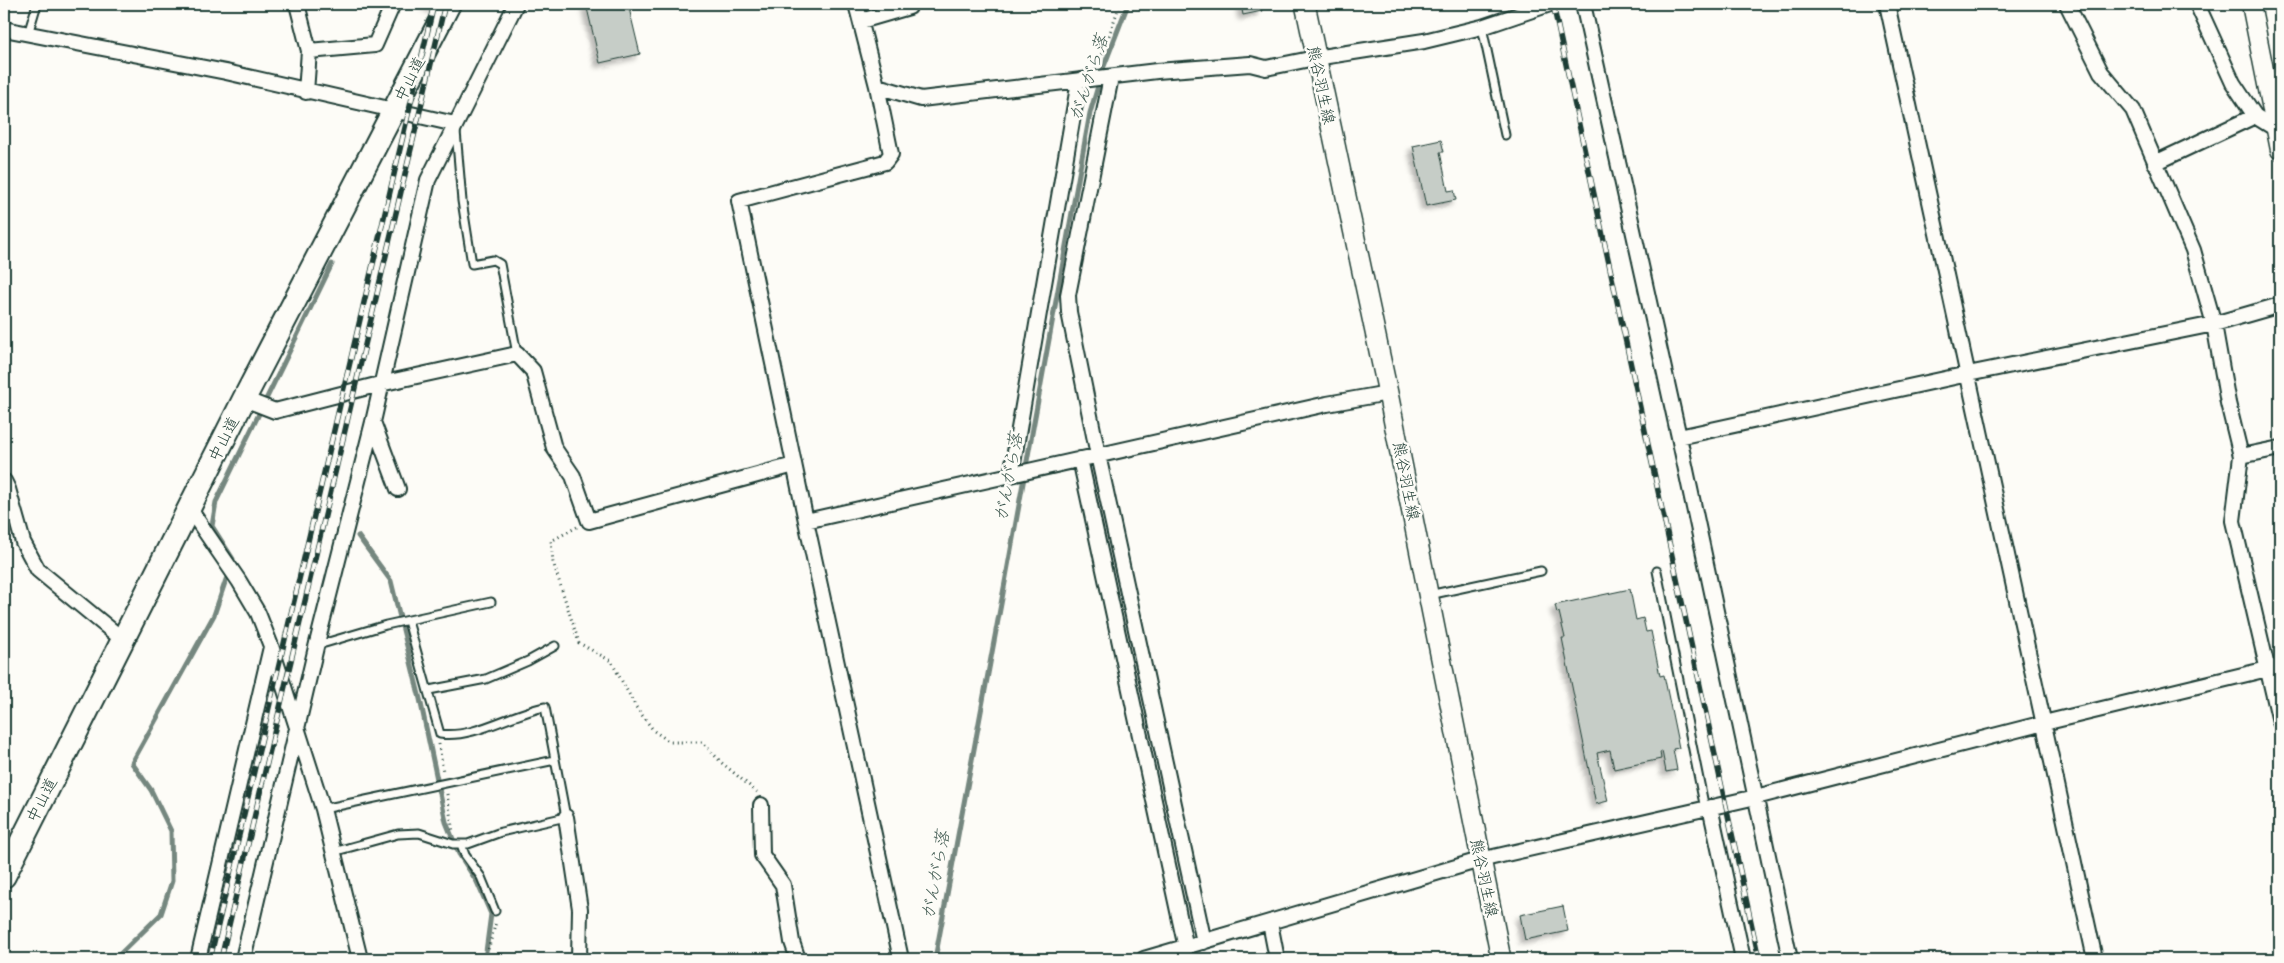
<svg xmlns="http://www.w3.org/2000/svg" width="2284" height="963" font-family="Pangolin,'Klee One',sans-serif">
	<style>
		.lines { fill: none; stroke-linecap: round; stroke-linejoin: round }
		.stream { stroke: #75877f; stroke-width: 5 }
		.building { fill: #c6cdc7; stroke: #1f3d34; filter: url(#shadow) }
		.service-casing { stroke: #1f3d34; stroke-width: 11 }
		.minor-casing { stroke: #1f3d34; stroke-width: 18 }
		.tertiary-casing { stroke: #1f3d34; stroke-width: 21 }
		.secondary-casing { stroke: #1f3d34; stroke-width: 22 }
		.trunk-casing { stroke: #1f3d34; stroke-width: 26 }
		.path { stroke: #1f3d34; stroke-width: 3; stroke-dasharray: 1 4; stroke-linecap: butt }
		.service { stroke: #fdfcf7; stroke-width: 7 }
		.minor { stroke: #fdfcf7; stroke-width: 14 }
		.tertiary { stroke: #fdfcf7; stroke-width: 18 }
		.secondary { stroke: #fdfcf7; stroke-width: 19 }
		.trunk { stroke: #fdfcf7; stroke-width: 22 }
		.rail-casing { stroke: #1f3d34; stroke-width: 5.5 }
		.rail { stroke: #fdfcf7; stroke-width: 4; stroke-dasharray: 11; stroke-linecap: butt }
		.labels { text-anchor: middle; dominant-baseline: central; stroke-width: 5; stroke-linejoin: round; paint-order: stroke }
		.street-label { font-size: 16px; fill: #1f3d34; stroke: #fdfcf7 }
		.water-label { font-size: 18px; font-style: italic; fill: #435c53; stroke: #fdfcf7 }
	</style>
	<defs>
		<filter id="shadow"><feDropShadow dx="-4.5" dy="4.5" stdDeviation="2.5" flood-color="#0004"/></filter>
	</defs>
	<rect width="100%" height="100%" fill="#fdfcf7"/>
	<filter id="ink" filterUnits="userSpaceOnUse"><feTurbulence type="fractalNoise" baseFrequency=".02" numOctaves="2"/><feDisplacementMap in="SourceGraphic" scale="10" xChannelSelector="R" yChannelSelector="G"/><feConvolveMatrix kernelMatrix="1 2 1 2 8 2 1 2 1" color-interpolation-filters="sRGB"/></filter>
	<g filter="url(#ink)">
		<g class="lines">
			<path class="stream" d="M358,536L391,581L420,699L446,822L459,854L477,882L491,914L485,959
				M115,959L161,914L172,881L171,831L151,790L132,763L214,615L233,559L212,526L216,502L332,264
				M935,959L1006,577L1090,113L1104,66L1128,4"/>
		</g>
		<path class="building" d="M424,4H442L439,10Z
			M586,4H628L640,54L600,63Z
			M1241,4H1260L1262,11L1243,15Z
			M1441,140L1444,152H1440L1448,191L1454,190L1456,200L1426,206L1413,146Z
			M1630,589L1636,620L1643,618L1646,632L1651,631L1660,676L1664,675L1679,748L1673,749L1677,770L1666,772L1662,751L1660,752L1661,759L1614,769L1610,750L1597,753L1608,801L1596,804L1562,638H1565L1559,612L1557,613L1555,605Z
			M1563,906L1568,931L1525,940L1520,915Z"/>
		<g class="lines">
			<g class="service-casing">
				<path id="service" d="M1482,27L1505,135
					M28,34L37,4
					M456,131L462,201L472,264L493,260L500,264L517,354
					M1657,571L1705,809
					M1429,595L1541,571
					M317,643H325L386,625L491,602
					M429,690L486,679L528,661L555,646
					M323,809L555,760
					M461,844L465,855L481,877L495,911
					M333,852L398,834L419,833L453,844H468L501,832L566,817L545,707C512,713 474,739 440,734L408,621"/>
			</g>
			<g class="minor-casing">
				<path id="minor" d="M297,4L309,51L306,92
					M856,4L877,86L891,154L885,162L739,201L806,521L901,959
					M1583,4L1679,437L1790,959
					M1887,4L2095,959
					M2067,4L2101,72L2133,110L2193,250L2214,324L2228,403L2241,456L2233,521L2280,722
					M2197,4L2233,83L2255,116L2276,129
					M861,21L909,7V4
					M4,29L226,72L455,124
					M309,51L375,45L393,4
					M1111,77L1068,295L1069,312L1098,455L1204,942
					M877,86L921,99L1157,71L1250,64L1266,68L1315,58L1424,41L1482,27L1550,4
					M2155,163L2255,116
					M244,399L275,411L380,384L517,354L533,371L554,448L573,476L589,521L794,465
					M373,422L398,489
					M1679,437L1968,374L2214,324L2280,305
					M2241,456L2280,448
					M1080,459L1186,948
					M1011,475L1079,81
					M4,481L8,489L23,542L38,570L122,639
					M189,508L239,581L258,613L271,646L323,809L360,959
					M806,521L1327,404L1388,393
					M761,805L762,855L783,885L792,942L798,959
					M1710,807L1743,959
					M566,817L580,909L579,959
					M1270,923L1277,959
					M198,959L271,647
					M243,959L317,643L373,422L428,180L516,4
					M1144,959L1480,860L1756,797L2044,723L2280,666"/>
			</g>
			<g class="tertiary-casing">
				<path id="tertiary" d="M2251,4L2280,150"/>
			</g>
			<g class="secondary-casing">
				<path id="secondary" d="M1305,4L1388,393L1501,959"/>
			</g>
			<g class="trunk-casing">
				<path id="trunk" d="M4,876L244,399L449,4"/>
			</g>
			<path class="path" d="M1099,64L1120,4
				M577,527L551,541L553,562L579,643L611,661L636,707L654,731L670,742H702L722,763L757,792
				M439,744L443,772
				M447,794L453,832
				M489,959L488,950L496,922"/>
			<use href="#service" class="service"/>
			<use href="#minor" class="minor"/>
			<use href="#tertiary" class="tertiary"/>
			<use href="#secondary" class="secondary"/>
			<use href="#trunk" class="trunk"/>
			<g class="rail-casing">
				<path id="rail" d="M1553,4L1759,959
					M210,959L434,4
					M221,959L445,4"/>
			</g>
			<use href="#rail" class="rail"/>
		</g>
	</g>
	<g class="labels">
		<g class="street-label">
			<text transform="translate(410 79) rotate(-63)">中山道</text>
			<text transform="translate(1321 85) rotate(78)">熊谷羽生線</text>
			<text transform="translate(224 439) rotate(-63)">中山道</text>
			<text transform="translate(1406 481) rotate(79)">熊谷羽生線</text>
			<text transform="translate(42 800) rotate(-63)">中山道</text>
			<text transform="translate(1484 878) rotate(78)">熊谷羽生線</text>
		</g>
		<g class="water-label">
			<text transform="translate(1089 78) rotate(-72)">がんがら落</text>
			<text transform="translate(1009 477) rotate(-80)">がんがら落</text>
			<text transform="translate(936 875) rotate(-80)">がんがら落</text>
		</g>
	</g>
	<rect width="2284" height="963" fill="none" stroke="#fdfcf7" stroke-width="20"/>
	<rect x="10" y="10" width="2264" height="943" fill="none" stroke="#1f3d34" stroke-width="2" filter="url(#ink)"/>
</svg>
